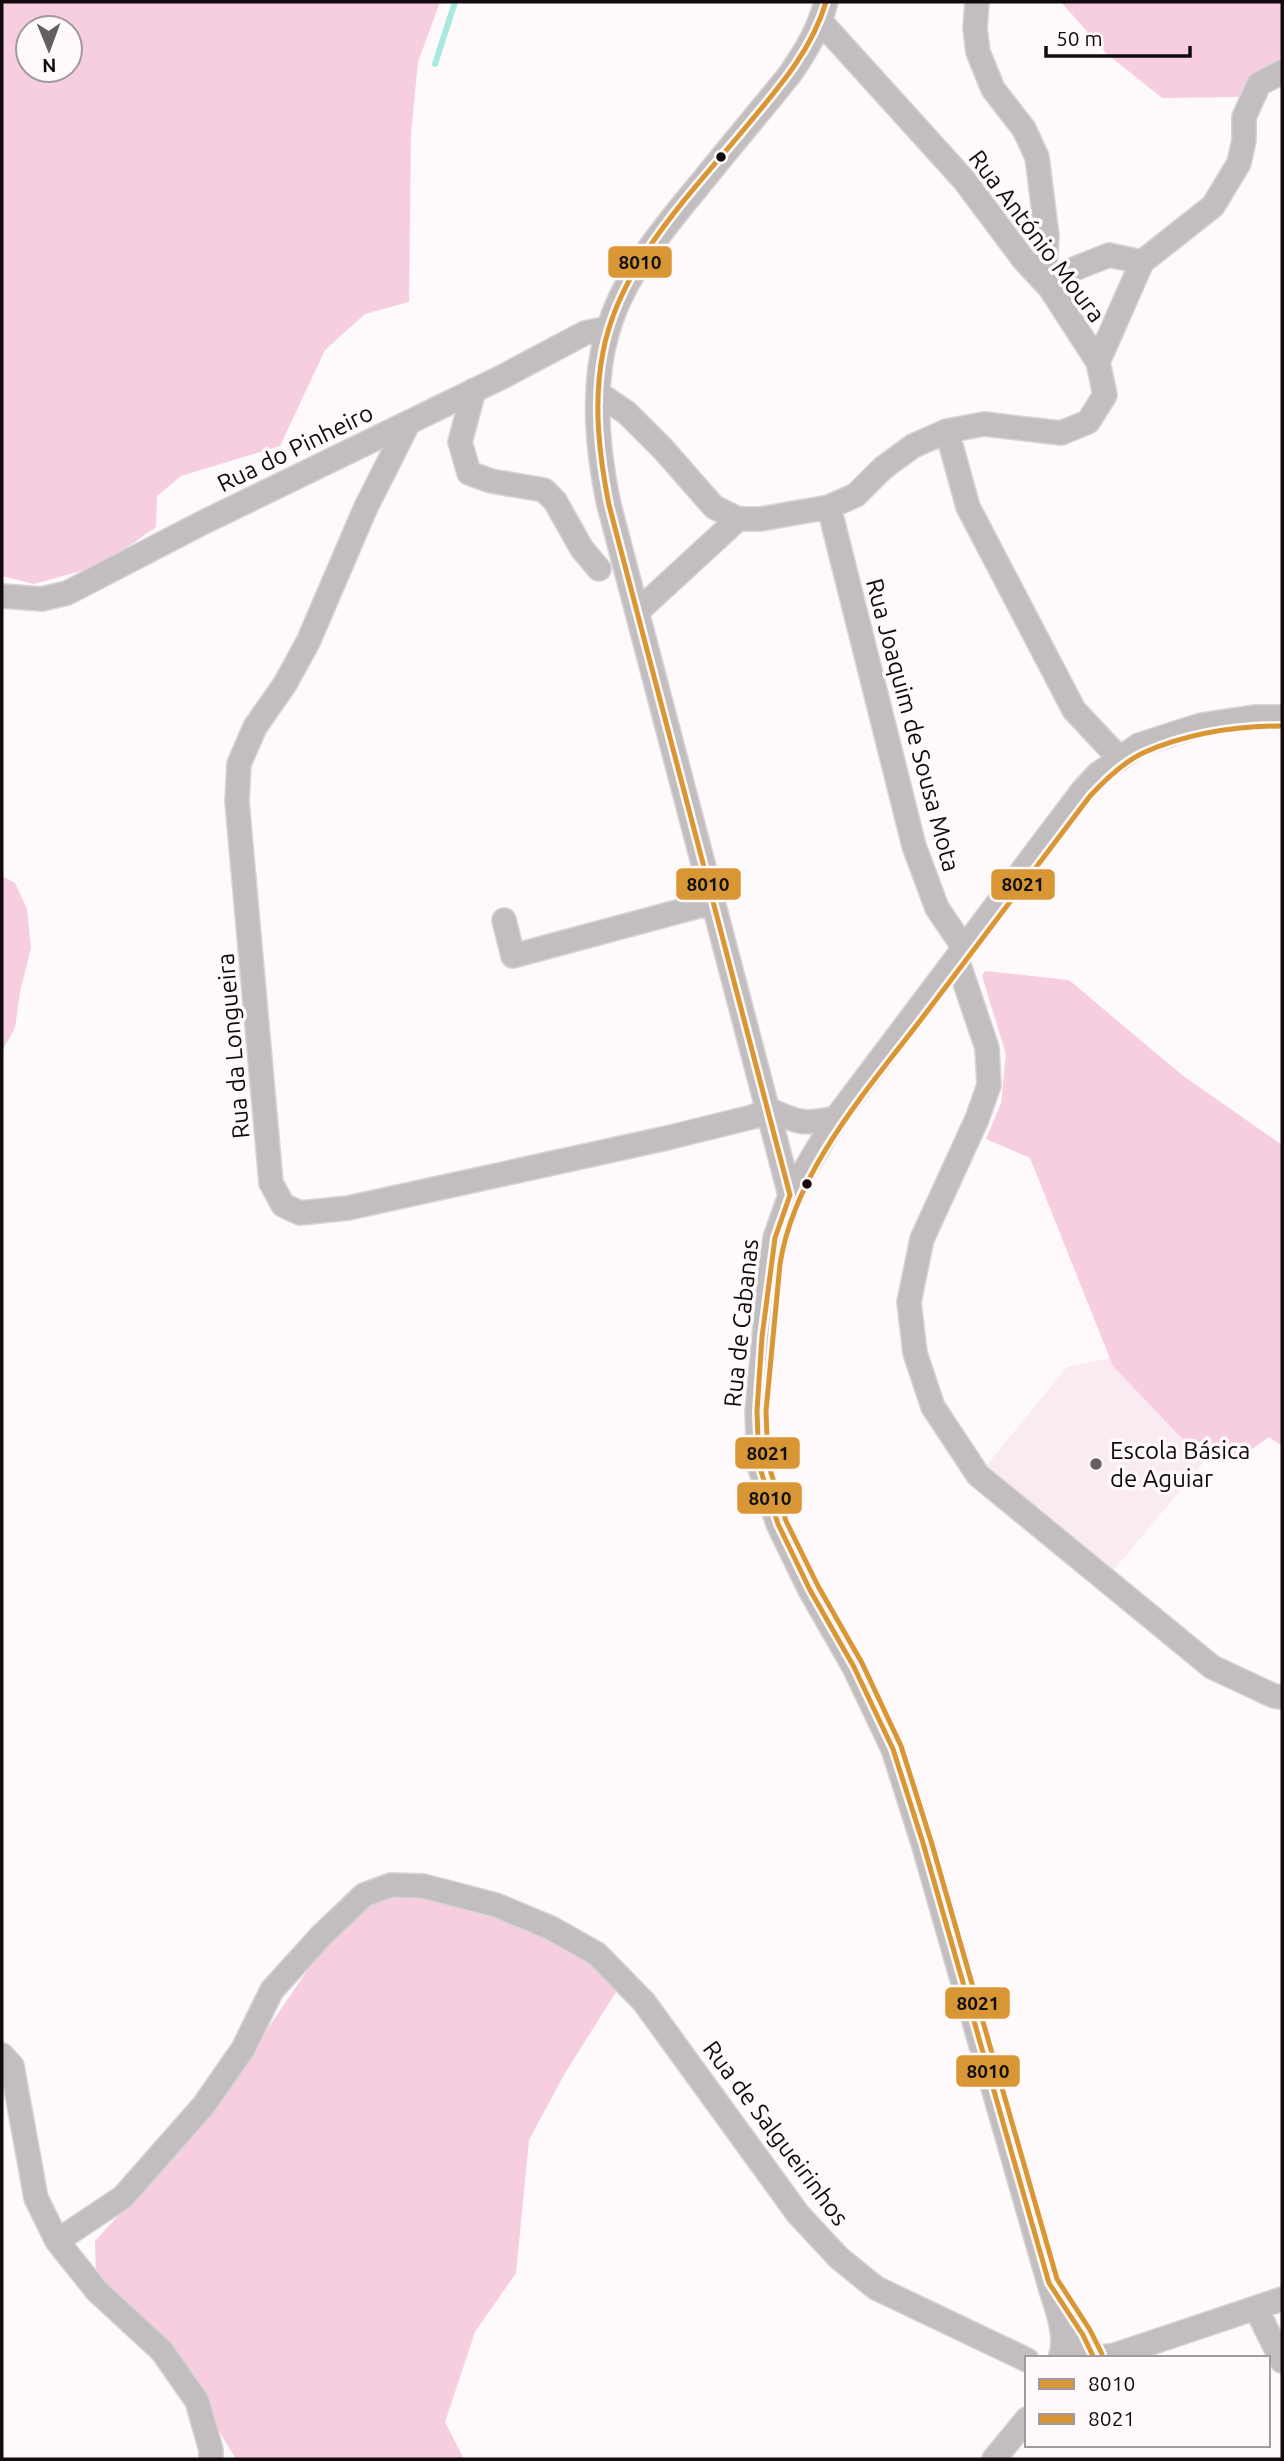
<svg xmlns="http://www.w3.org/2000/svg" width="1284" height="2461" font-family="Ubuntu,sans-serif">
	<style>
		.built { fill: #f9ebf1 }
		.forest { fill: #f6cee0; fill-rule: evenodd }
		.lines { fill: none; stroke-linecap: round; stroke-linejoin: round }
		.stream { stroke: #aae8dd; stroke-width: 6 }
		.minor-casing { stroke: #d8d4d6; stroke-width: 26 }
		.minor { stroke: #c2bec0; stroke-width: 23 }
		.bus-1-casing { stroke: #fff9fb; stroke-width: 10 }
		.bus-2-casing { stroke: #fff9fb; stroke-width: 10 }
		.bus-1 { stroke: #d89734; stroke-width: 5 }
		.bus-2 { stroke: #d89734; stroke-width: 5 }
		.bus-dot { fill: #130a0e; stroke: #fff9fb; stroke-width: 2.5 }
		.poi-dot { fill: #655e61; stroke: #fff9fb; stroke-width: 2.5 }
		.labels { text-anchor: middle; dominant-baseline: central; stroke-width: 7; stroke-linejoin: round; paint-order: stroke }
		.street-label { font-size: 24px; fill: #130a0e; stroke: #fff9fb }
		.poi-label { font-size: 24px; fill: #130a0e; stroke: #fff9fb; text-anchor: start }
		.line-badge { stroke: #fff9fb; stroke-width: 2.5 }
		.pale-badge-label { font-size: 19px; text-anchor: middle; font-weight: bold; fill: #111 }
	</style>
	<rect width="100%" height="100%" fill="#fefafc"/>
	<path class="built" d="M1110,1358L1113,1366L1204,1462L1112,1572L987,1465L1067,1367Z"/>
	<path class="forest" d="M2,2H440L418,62L411,133L409,302L365,314L325,350L280,446L181,476L157,496L156,527L102,565L34,584L2,576ZM28,28H70V70H28Z
		M1061,2H1282V85L1237,97L1162,98L1106,53Z
		M2,876L15,883L27,909L31,948L20,992L15,1028L2,1051Z
		M985,971L1069,980L1182,1075L1282,1145V1446L1269,1437L1235,1461L1204,1462L1113,1366L1030,1158L986,1139L1001,1103L1006,1054L982,976Z
		M411,1895L499,1919L605,1956L623,1981L565,2073L529,2140L516,2273L475,2332L445,2422L464,2459H236L204,2407L96,2280L95,2241L206,2119L313,1962L368,1903Z"/>
	<g class="lines">
		<path class="stream" d="M435,64L455,2"/>
		<g class="minor-casing">
			<path id="minor" d="M977,2L975,28L978,52L993,89L1024,129L1037,157L1047,236L1044,281
				M1044,281L1109,255L1142,262
				M1098,362L1142,262L1213,206L1239,163L1244,140V117L1259,84L1282,72
				M474,390L460,442L469,473L491,481L544,490L555,501L582,549L599,569
				M598,393L627,413L663,449L714,507L738,519H761L829,507L856,495L883,468L913,446L947,431L984,424L1061,433L1088,422L1105,395L1098,362L1050,288L1024,260L964,180L821,22
				M409,422L366,507L308,642L285,684L255,727L239,764L237,801L271,1183L283,1205L300,1213L348,1208L667,1138L752,1117L770,1110C798,1123 806,1125 836,1118
				M947,431L968,507L1074,710L1119,758
				M829,507L914,846L937,908L964,948
				M2,596L42,599L67,593L202,523L502,377L585,333L608,328
				M637,612L738,519
				M504,920L513,956L714,902
				M957,959L987,1048L989,1085L977,1119L922,1239L909,1302L915,1353L933,1407L978,1475L1212,1667L1274,1696L1282,1697
				M790,1195L609,505C597,449 591,386 608,330C625,272 667,224 705,178C733,143 762,109 790,74C806,51 819,29 826,2
				M2,2055L12,2066L36,2198L57,2241L97,2291L162,2351L197,2401L211,2450V2459
				M57,2241L123,2197L204,2105L243,2049L272,1990L321,1936L364,1895L391,1885L423,1886L496,1905L551,1928L597,1954L644,2002L798,2214L839,2258L876,2288L1027,2360
				M1060,2301L1083,2335L1094,2358
				M1256,2308L1282,2361
				M1079,2356L1094,2358L1115,2355L1282,2299
				M1060,2358C1069,2336 1055,2305 1049,2283L923,1843L893,1749L854,1667L810,1590L778,1524L759,1465L757,1411L771,1263L775,1238L790,1195L836,1118L1083,790L1098,774L1139,745L1201,725L1254,717H1282
				M994,2459L1027,2419"/>
		</g>
		<use href="#minor" class="minor"/>
		<g class="bus-1-casing">
			<path id="bus-1" d="M790,1195L609,505C599,455 593,403 603,352C620,262 694,191 750,122C781,85 812,49 826,2
				M790,1195L775,1238L762,1337L757,1411L759,1465L778,1524L810,1590L854,1667L893,1749L923,1843L1049,2283L1083,2335L1094,2358"/>
		</g>
		<g class="bus-2-casing">
			<path id="bus-2" d="M1102,2354L1090,2330L1057,2279L931,1841L901,1746L862,1663L818,1586L786,1521L768,1463L766,1411L780,1264C795,1168 872,1085 929,1009C983,938 1036,867 1090,796C1105,780 1124,761 1145,752C1187,734 1236,726 1282,726"/>
		</g>
		<use href="#bus-1" class="bus-1"/>
		<use href="#bus-2" class="bus-2"/>
	</g>
	<g class="bus-dot">
		<circle cx="721" cy="157" r="6"/>
		<circle cx="807" cy="1184" r="6"/>
	</g>
	<circle class="poi-dot" cx="1096" cy="1464" r="7"/>
	<g class="labels">
		<g class="street-label">
			<text transform="translate(1037 236) rotate(53)">Rua António Moura</text>
			<text transform="translate(295 448) rotate(-26)">Rua do Pinheiro</text>
			<text transform="translate(913 725) rotate(75)">Rua Joaquim de Sousa Mota</text>
			<text transform="translate(233 1046) rotate(-95)">Rua da Longueira</text>
			<text transform="translate(741 1323) rotate(-84)">Rua de Cabanas</text>
			<text transform="translate(776 2133) rotate(53)">Rua de Salgueirinhos</text>
		</g>
		<g class="poi-label">
			<text x="1110" y="1450">Escola Básica<tspan x="1110" dy="28">de Aguiar</tspan></text>
		</g>
	</g>
	<g class="line-badge">
		<rect x="607" y="245" width="66" height="34" rx="7" fill="#d89734"/>
		<rect x="675" y="867" width="67" height="34" rx="7" fill="#d89734"/>
		<rect x="990" y="868" width="66" height="33" rx="7" fill="#d89734"/>
		<rect x="734" y="1436" width="67" height="34" rx="7" fill="#d89734"/>
		<rect x="736" y="1481" width="67" height="34" rx="7" fill="#d89734"/>
		<rect x="944" y="1986" width="67" height="34" rx="7" fill="#d89734"/>
		<rect x="955" y="2054" width="66" height="34" rx="7" fill="#d89734"/>
	</g>
	<g class="pale-badge-label">
		<text x="640" y="269">8010</text>
		<text x="708" y="891">8010</text>
		<text x="1023" y="891">8021</text>
		<text x="768" y="1460">8021</text>
		<text x="770" y="1505">8010</text>
		<text x="978" y="2010">8021</text>
		<text x="988" y="2078">8010</text>
	</g>
	<rect width="1284" height="2461" fill="none" stroke="#130a0e" stroke-width="7"/>
	<rect x="1025" y="2356" width="245" height="91" fill="#fff9fb" stroke="#a1999c" stroke-width="2"/>
	<rect x="1039" y="2379" width="35" height="10" fill="#d89734" stroke="#a1999c" stroke-width="2"/>
	<text x="1088" y="2391" font-size="21" fill="#130a0e">8010</text>
	<rect x="1039" y="2414" width="35" height="10" fill="#d89734" stroke="#a1999c" stroke-width="2"/>
	<text x="1088" y="2426" font-size="21" fill="#130a0e">8021</text>
	<g transform="translate(49 49) rotate(179)"><circle r="33" fill="#fff9fb" stroke="#a1999c" stroke-width="2"/>
	<path d="M0-5L12 26L0 18L-12 26Z" fill="#655e61"/>
	<text y="-10" font-size="19" font-weight="bold" text-anchor="middle" fill="#130a0e">N</text>
	</g>
	<path d="M1046 46v10h144v-10" fill="none" stroke="#130a0e" stroke-width="3.5"/>
	<text x="1056" y="46" font-size="21" fill="#130a0e" stroke="#fff9fb" stroke-width="5" paint-order="stroke">50 m</text>
</svg>
